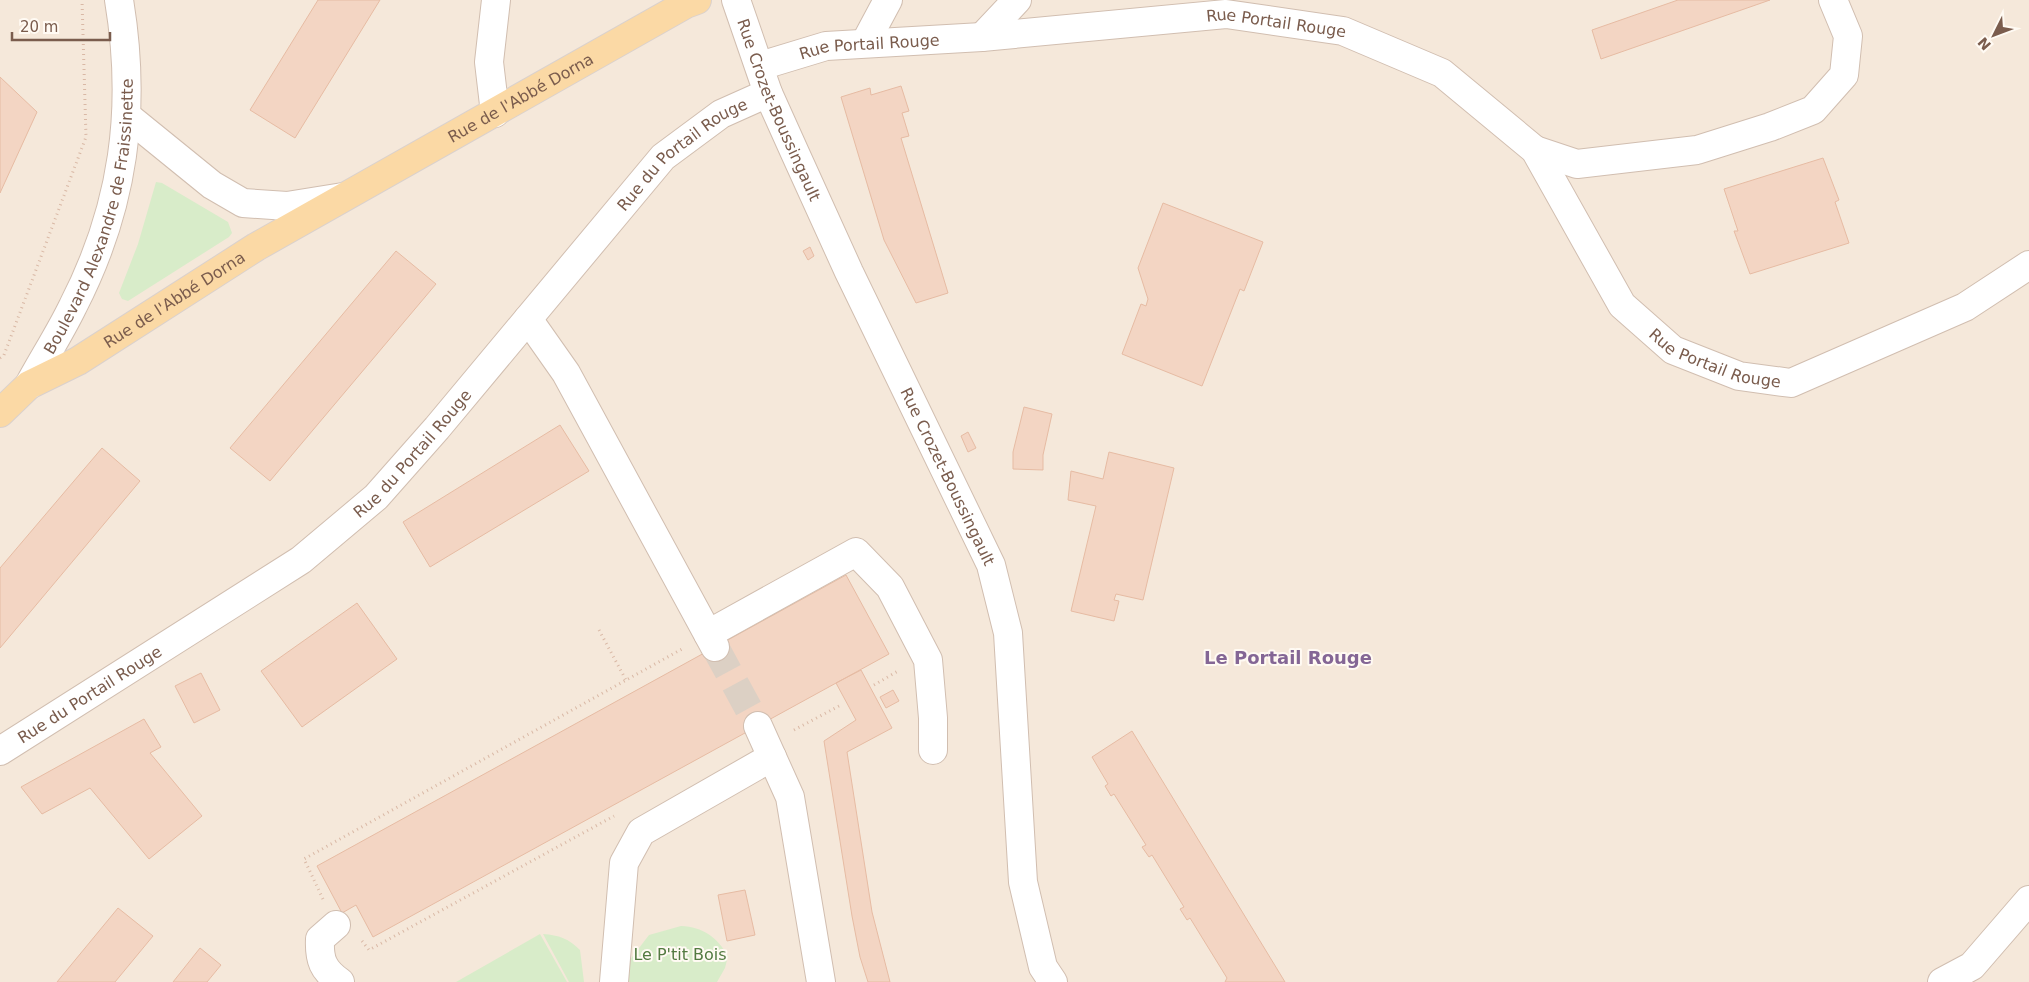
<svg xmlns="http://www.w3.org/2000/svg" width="2029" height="982" font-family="'DejaVu Sans',sans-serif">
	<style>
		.residential { fill: #f5e8da }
		.green { fill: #d8ecc9 }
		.building { fill: #f3d5c3; stroke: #e6bba3 }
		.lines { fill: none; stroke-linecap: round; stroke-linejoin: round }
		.minor-tunnel { stroke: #dcd0c4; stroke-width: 28; stroke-dasharray: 28 14; stroke-linecap: butt }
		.minor-casing { stroke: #d1beb0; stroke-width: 30 }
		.major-casing { stroke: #dad1cd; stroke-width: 30 }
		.path { stroke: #d9b8a5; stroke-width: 3; stroke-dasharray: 1 4; stroke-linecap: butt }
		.minor { stroke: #fff; stroke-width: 28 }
		.major { stroke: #fbd9a5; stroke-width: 28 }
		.labels { text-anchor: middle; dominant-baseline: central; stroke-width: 4; stroke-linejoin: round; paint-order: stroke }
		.street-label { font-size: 16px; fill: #7a5c4d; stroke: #fffaf3 }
		.park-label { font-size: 16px; fill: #537a41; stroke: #fffaf3 }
		.neighbourhood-label { font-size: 18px; font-weight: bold; fill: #846695; stroke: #fffaf3 }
	</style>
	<rect width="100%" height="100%" fill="#fdf6ec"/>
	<path class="residential" d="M0,0H2029V982H0Z"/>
	<path class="green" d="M156,182L162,183L228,222L232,233L229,237L128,301L122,299L119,293L138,244Z
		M681,926C703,927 717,937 728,956L725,968L717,982H623L626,965L649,935Z
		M540,934L567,982H456Z
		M543,934C559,935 569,939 580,950L584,982H569Z"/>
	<path class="building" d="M318,0H380L295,138L250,110Z
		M1678,0H1770L1601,59L1592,30Z
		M0,77L37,112L0,193Z
		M901,86L909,111L902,113L909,136L901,138L948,293L916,303L884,240L841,97L870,88L871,95Z
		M1823,158L1839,200L1835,202L1849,243L1750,274L1734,231H1738L1724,189Z
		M1163,203L1263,242L1244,291L1240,289L1202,386L1122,354L1141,304L1146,306L1148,299L1138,268Z
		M810,247L814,256L808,260L803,251Z
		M396,251L436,284L270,481L230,448Z
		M1024,407L1052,414L1043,455V470L1013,469V452Z
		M560,425L589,471L430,567L403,522Z
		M968,432L976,448L968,452L961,436Z
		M102,448L140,481L0,648V568Z
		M1109,452L1174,468L1143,600L1116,594L1114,600L1119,601L1114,621L1071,611L1096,506L1068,500L1071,471L1103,479Z
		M846,575L889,654L373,937L356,905L342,913L317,866Z
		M357,603L397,659L302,727L261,671Z
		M861,670L892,728L847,752L872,912L890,982H868L860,957L852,916L824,741L856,720L836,683Z
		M201,673L220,710L194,723L175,686Z
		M893,690L899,701L886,708L880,697Z
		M144,719L161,747L150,753L202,816L149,859L90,788L42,814L21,787Z
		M1132,731L1285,982H1225L1227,978L1190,918L1187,920L1180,909L1184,907L1152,855L1149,857L1142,847L1146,845L1114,794L1111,796L1105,786L1108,784L1092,757Z
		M745,890L755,935L727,941L718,895Z
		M118,908L153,936L115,982H57Z
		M200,948L221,965L207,982H173Z"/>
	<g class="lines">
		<path class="minor-tunnel" d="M715,647L758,726"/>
		<g class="minor-casing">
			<g id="minor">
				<path id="s1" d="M736,0L768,93L795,153L849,272L991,565L1008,633L1023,882L1043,967L1053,982"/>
				<path d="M982,37L1017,0"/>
				<path d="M865,43L888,0"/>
				<path id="s2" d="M760,66L826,46L982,37L1226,14L1343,31L1442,73L1535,150L1622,305L1673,350L1739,376L1791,383L1965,307L2029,265"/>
				<path d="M495,113L489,62L496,0"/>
				<path d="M127,116L212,185L243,203L287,206L343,197"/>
				<path d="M1535,150L1577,164L1697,150L1770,127L1813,110L1844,75L1848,36L1833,0"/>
				<path d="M528,319L566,373L715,647"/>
				<path id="s3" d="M29,385C43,359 60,333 73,306C124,207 137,108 119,0"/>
				<path d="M708,634L856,552L890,587L928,660L933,718V750"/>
				<path d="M758,726L790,797L821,982"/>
				<path id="s4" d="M0,751L301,560L376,497L437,428L663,157L721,114L768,93"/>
				<path d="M336,925L320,939C319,960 323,970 340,982"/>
				<path d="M614,982L624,863L641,832L772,757"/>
				<path d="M1942,982L1972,966L2029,900"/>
			</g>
		</g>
		<g class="major-casing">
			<g id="major">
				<path id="s5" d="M0,413L29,385L78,361L256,247L686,4L697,0"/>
			</g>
		</g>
		<path class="path" d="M0,358L4,355L86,137L82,0
			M599,630L627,682
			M874,685L898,671
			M794,730L839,706
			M323,899L304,859L682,649
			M362,941L369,950L614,816"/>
		<use href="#minor" class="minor"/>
		<use href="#major" class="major"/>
	</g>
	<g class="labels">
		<g class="street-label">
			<text stroke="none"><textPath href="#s2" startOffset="521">Rue Portail Rouge</textPath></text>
			<text stroke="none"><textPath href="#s2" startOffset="112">Rue Portail Rouge</textPath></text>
			<text stroke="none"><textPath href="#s5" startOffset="610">Rue de l'Abbé Dorna</textPath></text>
			<text stroke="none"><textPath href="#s1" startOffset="118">Rue Crozet-Boussingault</textPath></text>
			<text stroke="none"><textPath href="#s4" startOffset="916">Rue du Portail Rouge</textPath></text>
			<text stroke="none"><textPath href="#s3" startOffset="182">Boulevard Alexandre de Fraissinette</textPath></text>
			<text stroke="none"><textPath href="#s5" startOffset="209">Rue de l'Abbé Dorna</textPath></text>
			<text stroke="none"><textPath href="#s2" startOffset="1105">Rue Portail Rouge</textPath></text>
			<text stroke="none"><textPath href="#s4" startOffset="511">Rue du Portail Rouge</textPath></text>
			<text stroke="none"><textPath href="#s1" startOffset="522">Rue Crozet-Boussingault</textPath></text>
			<text stroke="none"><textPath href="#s4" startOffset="106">Rue du Portail Rouge</textPath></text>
		</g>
		<g class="park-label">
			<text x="680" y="954">Le P'tit Bois</text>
		</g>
		<g class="neighbourhood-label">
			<text x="1288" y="657">Le Portail Rouge</text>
		</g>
	</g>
	<g transform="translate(1994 35) rotate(228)" stroke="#fffaf3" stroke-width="4" paint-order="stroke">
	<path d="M0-4L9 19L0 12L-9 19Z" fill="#7a5c4d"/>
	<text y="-8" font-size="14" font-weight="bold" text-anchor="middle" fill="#7a5c4d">N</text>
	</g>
	<path d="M12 32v8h98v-8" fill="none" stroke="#7a5c4d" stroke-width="2.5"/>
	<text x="20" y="32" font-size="15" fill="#7a5c4d" stroke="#fffaf3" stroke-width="4" paint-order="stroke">20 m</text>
</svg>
